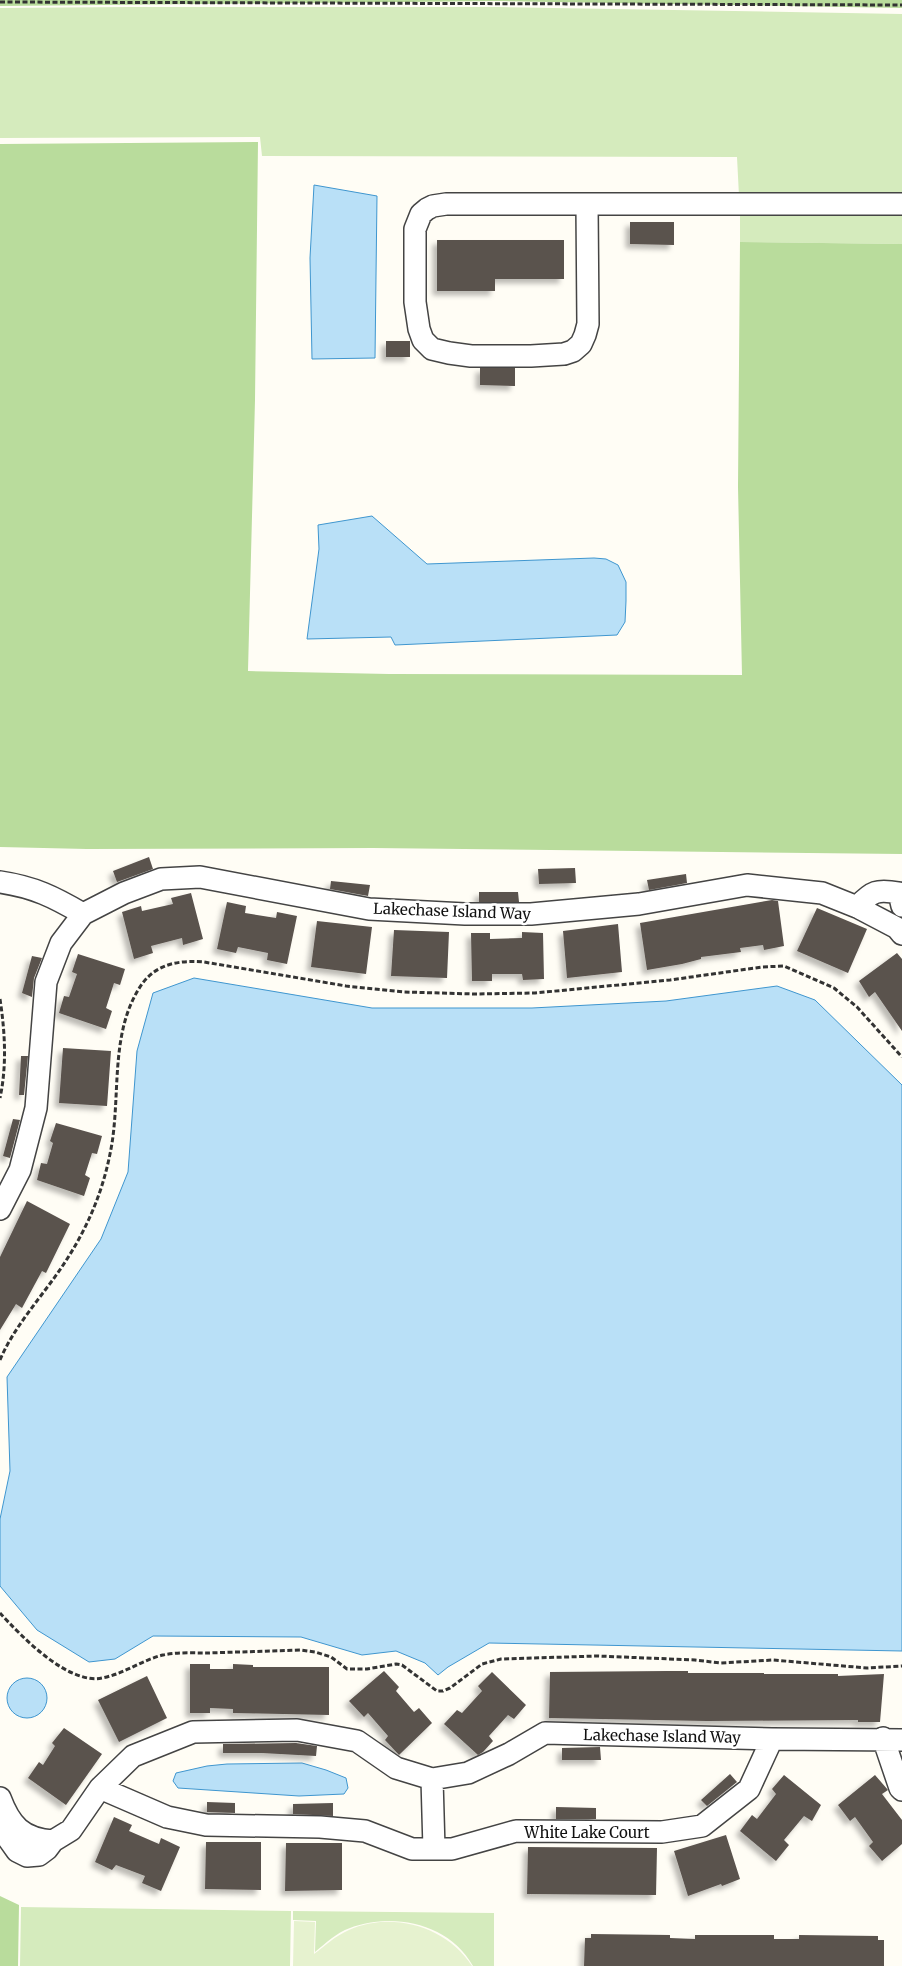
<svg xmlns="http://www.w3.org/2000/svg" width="902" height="1966" font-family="Merriweather,serif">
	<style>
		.green { fill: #d5ebbd }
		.forest { fill: #b9dc9c }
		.pitch { fill: #e6f2cf }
		.water { fill: #b9e0f7; stroke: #3f96cf }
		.building { fill: #5a524d; filter: url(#shadow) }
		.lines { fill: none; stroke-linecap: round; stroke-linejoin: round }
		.minor-casing { stroke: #444; stroke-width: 24 }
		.path { stroke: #333; stroke-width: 3; stroke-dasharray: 5 2.5; stroke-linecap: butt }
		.minor { stroke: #fff; stroke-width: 21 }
		.labels { text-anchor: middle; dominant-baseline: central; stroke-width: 5; stroke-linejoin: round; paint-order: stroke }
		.street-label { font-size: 15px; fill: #111; stroke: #fff }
	</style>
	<defs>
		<filter id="shadow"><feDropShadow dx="-4.5" dy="4.5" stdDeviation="2.5" flood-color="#0004"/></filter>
	</defs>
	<rect width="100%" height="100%" fill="#fffdf5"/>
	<path class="green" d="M131,7H499L902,14V198L739,196L737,157L262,156L260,137L0,138V8Z
		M740,211H902V244L740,242Z
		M21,1907L291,1911L290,1966H20Z
		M293,1911L494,1913V1966H473C449,1923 393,1912 350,1928C336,1933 326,1943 315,1952L316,1921L293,1920Z"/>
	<path class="forest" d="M0,0H902V8L500,1L0,6Z
		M258,142L255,400L248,671L389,674L742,675L738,487L740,242L902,244V854L373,848L87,849L0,847V144Z
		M0,1896L19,1905L18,1966H0Z"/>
	<path class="pitch" d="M294,1921L315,1922L314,1954C325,1946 335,1936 349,1930C392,1911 446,1926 472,1966H293Z"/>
	<path class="water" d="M314,185L377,196L375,358L312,359L310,258Z
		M372,516L427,564L594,558L606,559L618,565L626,582V601L625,622L617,635L395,645L391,637L307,639L319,549L318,525Z
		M194,978L372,1008H532L666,1001L777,986L815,1000L902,1085V1651L489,1643L448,1667L438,1675L425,1663L396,1651L362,1655L301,1637L153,1636L115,1659L89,1662L37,1630L0,1586V1519L10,1471L7,1377L101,1239L128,1172L137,1051L153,993Z
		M7 1698a20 20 0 1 1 40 0a20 20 0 1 1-40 0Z
		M302,1763L326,1770L346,1778L348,1788L344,1794L299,1796L178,1788L173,1781L176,1773L207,1766L227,1764Z"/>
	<path class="building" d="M630,222H674V245L630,244Z
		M437,240H564V279H495V291H437Z
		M386,341H410V357H386Z
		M480,368H515V386L480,385Z
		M149,857L153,869L117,882L113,871Z
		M575,868L576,883L539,884L538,869Z
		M686,874L687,883L649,890L647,880Z
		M331,881L370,885L368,896L330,889Z
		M479,892H518L519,902H479Z
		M191,893L203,939L183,945L182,938L151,946L153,953L134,959L122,912L141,906L142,911L173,904L171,898Z
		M772,900L778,901L784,946L764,950L763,945L740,948L741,952L701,957V959L682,964L647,970L640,923Z
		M227,902L246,906L245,913L276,918L277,912L297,916L287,964L267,960L268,953L238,947L236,953L217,949Z
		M817,908L867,929L848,973L797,951Z
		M317,921L372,927L366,974L311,967Z
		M618,924L622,972L567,978L563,931Z
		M394,930L449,932L447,978L391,976Z
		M522,932L543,933L544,979L523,980L522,974H492V981H472L471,933H490V939L522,938Z
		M897,953L902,959V1031L875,992L869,997L859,981Z
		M78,954L125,969L120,985L114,983L106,1008L112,1011L106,1029L59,1013L64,996L69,997L77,974L72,972Z
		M32,956L42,958L34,978L32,997L22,993Z
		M63,1048L111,1051L107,1106L59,1103Z
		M21,1056H28L24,1095H19Z
		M13,1119L20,1120L10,1158L3,1156Z
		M56,1123L102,1136L97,1154L92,1153L85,1175L90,1178L84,1196L37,1180L41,1163L47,1164L53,1143L50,1141Z
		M27,1201L70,1224L46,1273L42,1271L22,1308L16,1304L0,1330V1257Z
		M190,1664H210V1669H233V1664L253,1665V1667H329V1715L233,1713V1709L210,1708V1713H190Z
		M384,1671L399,1687L396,1691L414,1712L419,1708L432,1723L399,1755L385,1740L388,1736L368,1713L364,1717L349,1701Z
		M667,1671H688V1673H764V1674H838V1676L884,1674L880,1722H858V1720L707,1721L549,1718L550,1672Z
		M492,1672L526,1705L514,1719L508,1715L489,1736L493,1741L483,1752L478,1755L444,1724L457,1710L462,1713L482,1691L478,1686Z
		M147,1676L167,1718L119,1742L98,1700Z
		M64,1728L102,1754L66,1805L28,1778L39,1762L43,1765L55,1746L52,1743Z
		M296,1743L317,1746L316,1756L262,1753H223V1744Z
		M600,1747L601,1760H562V1748Z
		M730,1774L737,1782L707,1806L701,1800Z
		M784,1775L821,1805L812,1821L804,1816L784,1840L789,1845L776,1861L740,1831L752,1815L757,1819L776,1794L772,1789Z
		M875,1775L888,1790L882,1794L902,1820V1844L882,1861L869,1846L873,1842L855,1817L850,1821L838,1805Z
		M207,1802L235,1803V1813L207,1812Z
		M333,1803V1816L293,1814V1804Z
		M556,1807L596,1808V1819H556Z
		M114,1817L132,1825L129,1831L159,1844L161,1838L180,1847L161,1891L142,1883L145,1876L116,1865L112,1870L95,1862Z
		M726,1835L740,1879L722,1886L721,1884L688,1896L674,1851Z
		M206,1842H261V1890L205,1889Z
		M286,1843H342V1890L285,1891Z
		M528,1847L657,1848L656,1895L527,1894Z
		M591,1934L670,1935V1938L695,1939V1935H774V1939H799V1935L878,1936V1940H884V1966H584L585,1938H591Z"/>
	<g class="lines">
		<g class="minor-casing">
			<path id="minor" d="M587,205L588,324L585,335L581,344L573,351L564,354L531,356H471L449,353L432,349L423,340L419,329L415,302V229L421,214L427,209L433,206L446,204H902
				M0,882C34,887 54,897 83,914
				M857,907C872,891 877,889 899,893L902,906
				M0,1209L20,1170L36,1108L46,982L61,943L83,914L124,893L161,879L200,877L369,909L465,914H531L639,904L747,885L822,893L857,907L897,928L902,934
				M883,1738L900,1788L902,1790
				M432,1779L434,1849
				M100,1788L167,1817L206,1825L320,1827L365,1831L412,1849H452L516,1831L662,1832L702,1826L749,1789L772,1739
				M0,1798C10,1825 22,1839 53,1841
				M0,1827L17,1851L27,1856L39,1855L47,1849L53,1841L71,1830L100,1788L133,1756L193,1732L297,1730L357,1741L396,1768L432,1779L468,1773L509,1754L545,1733L772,1739L902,1740"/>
		</g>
		<path class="path" d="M0,2L902,5
			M0,999C5,1032 7,1065 0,1098
			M0,1360C13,1329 37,1302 57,1274C83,1237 101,1199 110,1154C122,1098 108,1033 142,984C157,963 181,960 204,962L346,986L404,992L475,994L535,993L670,980L762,967L784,966L834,988L857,1007L902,1057
			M0,1613C21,1636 68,1685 102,1678C124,1674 142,1660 163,1655C177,1652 194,1653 208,1653C239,1652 269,1651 300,1650L315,1652L331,1657L347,1669H367L396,1664L402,1665L437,1691H443L450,1688L482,1664L501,1659L598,1656L695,1660L721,1663L773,1660L867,1668L902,1666"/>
		<use href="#minor" class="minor"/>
	</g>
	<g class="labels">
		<g class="street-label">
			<text transform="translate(452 911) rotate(2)">Lakechase Island Way</text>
			<text transform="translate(662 1736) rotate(1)">Lakechase Island Way</text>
			<text x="587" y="1832">White Lake Court</text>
		</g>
	</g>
</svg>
